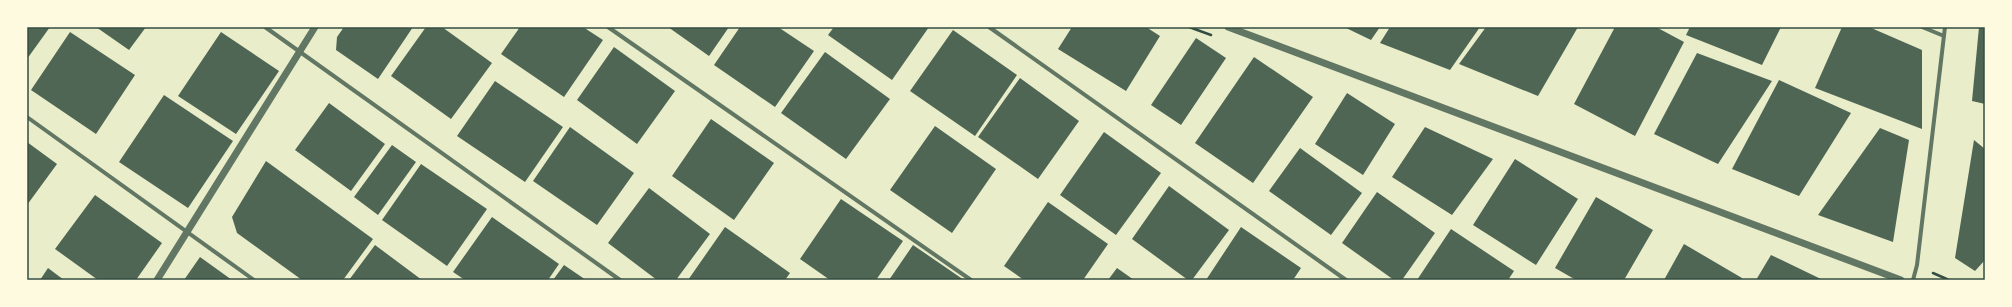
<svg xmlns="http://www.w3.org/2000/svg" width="2012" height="307" font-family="'Fira Sans Condensed',sans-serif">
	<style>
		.building { fill: #4f6655 }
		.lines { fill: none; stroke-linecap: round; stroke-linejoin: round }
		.path { stroke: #344e41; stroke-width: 2.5 }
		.minor { stroke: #617663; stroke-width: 4 }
		.tertiary { stroke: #617663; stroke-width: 7 }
		.neatline { fill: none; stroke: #344e41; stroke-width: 1.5 }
	</style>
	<rect width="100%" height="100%" fill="#e9edc9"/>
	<path class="building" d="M27,27H50L27,59Z
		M96,27H146L129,50Z
		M344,27H413L378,79L336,50L337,37Z
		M426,27H442L492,63L451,119L391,76Z
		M520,27H583L603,40L564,97L501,54Z
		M668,27H729L709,56Z
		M740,27H778L814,51L775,107L714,65Z
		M834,27H929L892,80L828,35Z
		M1072,27H1146L1160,36L1126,91L1058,49Z
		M1344,27H1380L1371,40Z
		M1390,27H1480L1450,70L1380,43Z
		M1486,27H1578L1538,96L1459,64Z
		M1615,27H1656L1684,42L1635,136L1574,104Z
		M1690,27H1781L1762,65L1686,35Z
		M1842,27H1869L1922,50V129L1815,88Z
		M1979,27H1985V104L1972,101Z
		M953,30L1017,75L975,136L910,91Z
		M70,32L135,75L96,134L31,90Z
		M221,32L279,71L236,134L178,96Z
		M1196,38L1226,58L1181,125L1151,105Z
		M614,47L675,91L637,144L577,100Z
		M825,52L890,99L846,159L781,113Z
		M1697,53L1772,81L1718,164L1654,134Z
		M1254,57L1313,97L1253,183L1195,143Z
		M1020,78L1079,121L1038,179L978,137Z
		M1779,80L1851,113L1799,196L1732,169Z
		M495,81L563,127L525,182L457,136Z
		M1347,93L1395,124L1363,175L1315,144Z
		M164,95L233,141L188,208L119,162Z
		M329,103L385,144L351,191L295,150Z
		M711,119L774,163L734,220L672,176Z
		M935,126L996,169L952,233L890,190Z
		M570,127L634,173L597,225L533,181Z
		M1425,127L1493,159L1452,215L1392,177Z
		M1880,128L1909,140L1893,242L1818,215Z
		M1104,132L1161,173L1116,235L1060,195Z
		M1974,140L1985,149V260L1975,271L1955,258Z
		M27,142L57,164L27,205Z
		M392,145L416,162L378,215L354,197Z
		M1300,148L1362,193L1331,235L1269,191Z
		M1515,159L1578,199L1536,265L1473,225Z
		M266,161L373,239L343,280H302L237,233L232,217Z
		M421,164L487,209L447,266L382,220Z
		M1169,186L1229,230L1192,280H1188L1132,239Z
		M649,188L710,234L676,280H657L608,243Z
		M1377,192L1435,233L1402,280H1394L1342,243Z
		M95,195L162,243L136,280H98L55,249Z
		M1596,197L1653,230L1624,280H1576L1555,268Z
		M841,199L903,241L876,280H830L800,259Z
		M1048,202L1108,244L1083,280H1024L1004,266Z
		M492,217L559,264L548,280H465L453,272Z
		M725,227L790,273L785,280H688Z
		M1241,227L1301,268L1293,280H1206Z
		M1451,229L1514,271L1508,280H1417Z
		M1684,244L1742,278L1741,280H1664Z
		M375,245L422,280H349Z
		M913,245L964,280H889Z
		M1771,255L1823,280H1756Z
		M200,257L232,280H184Z
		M564,265L586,280H553Z
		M48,268L64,280H40Z
		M1117,268L1134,280H1108Z"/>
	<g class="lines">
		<path class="path" d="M1189,27L1211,35
			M1933,273L1949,280"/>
		<path class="minor" d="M265,27L620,280
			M608,27L971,280
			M989,27L1346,280
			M1922,27L1944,36
			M27,117L254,280
			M1913,280L1917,265L1945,27"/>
		<path class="tertiary" d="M1228,27L1901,280
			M157,280L315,27"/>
	</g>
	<rect width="2012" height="307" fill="none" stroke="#fefae0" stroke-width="56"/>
	<rect x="28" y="28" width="1956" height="251" class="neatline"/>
</svg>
